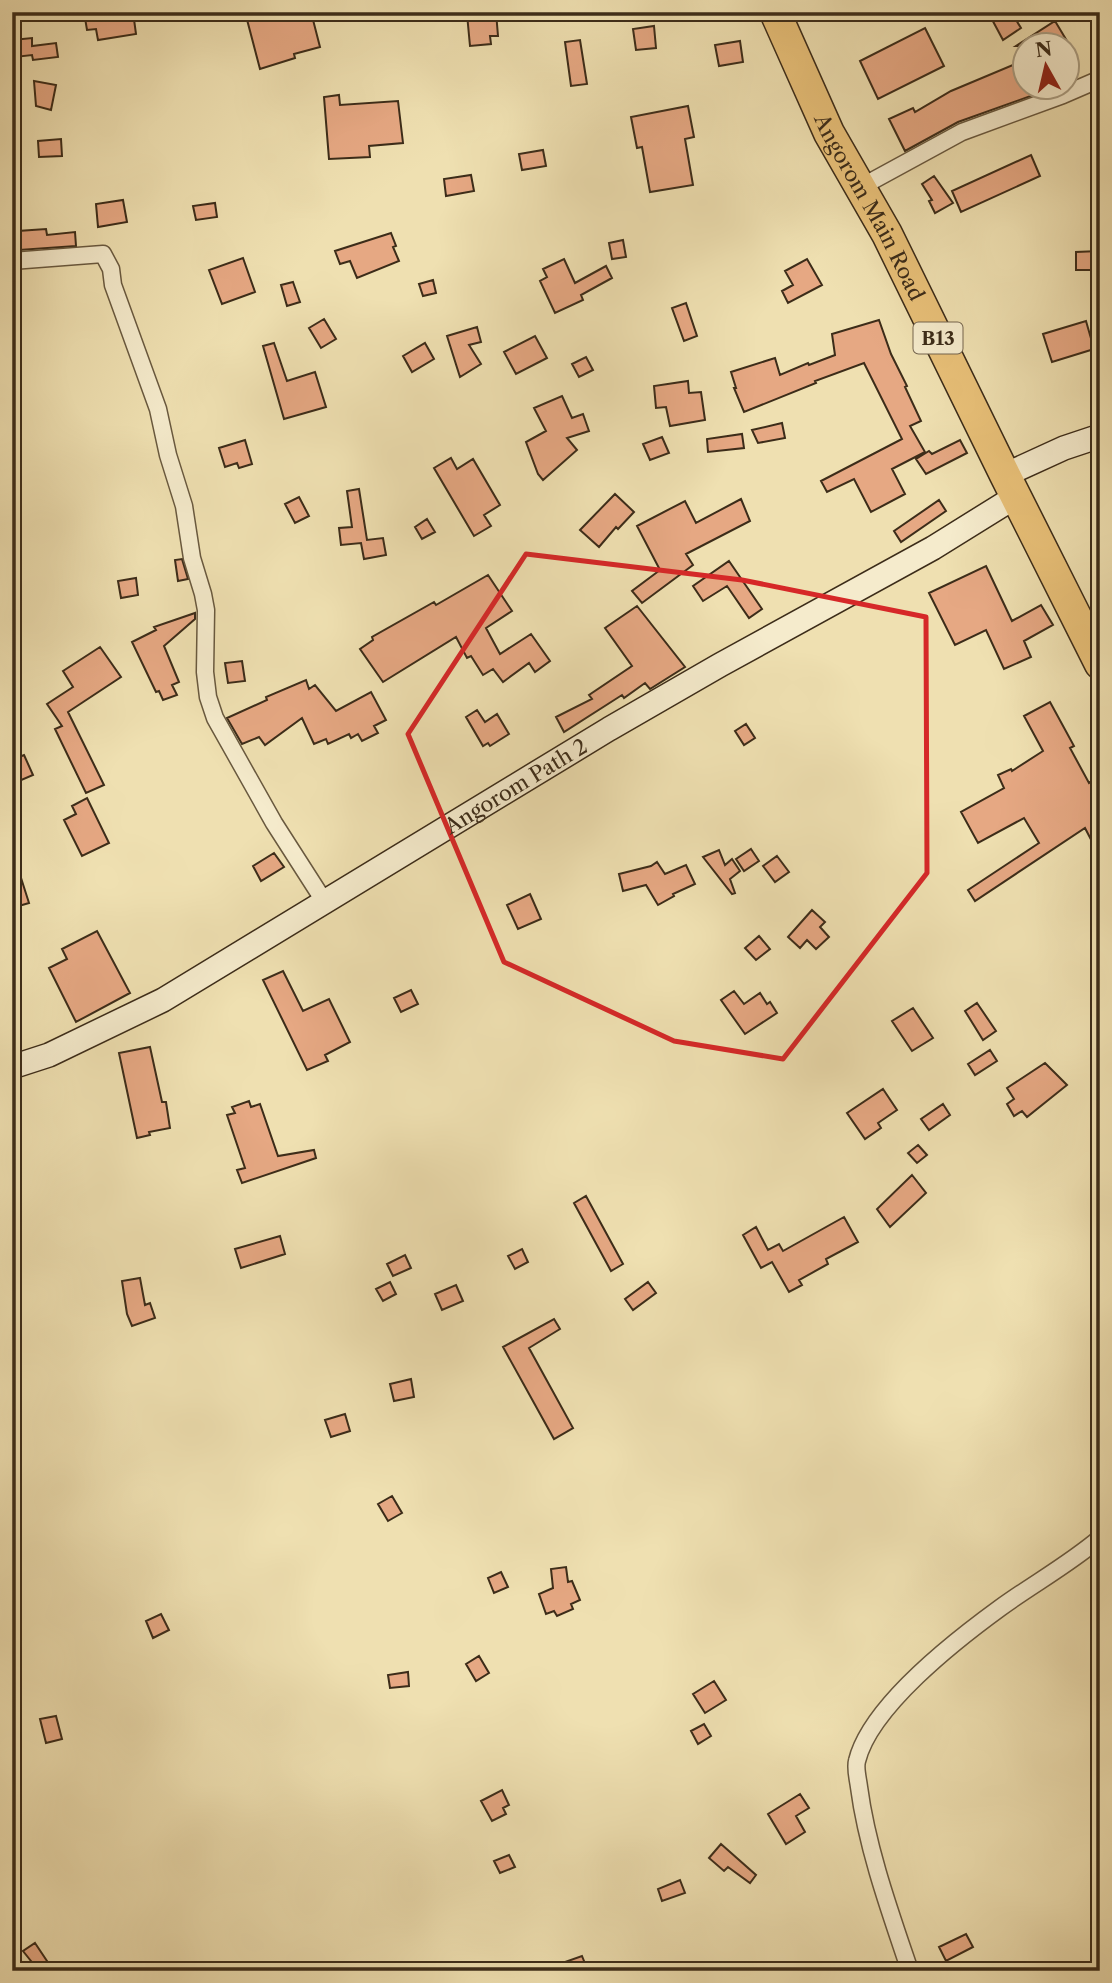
<svg xmlns="http://www.w3.org/2000/svg" width="1112" height="1983" font-family="'Libre Caslon Text',serif">
	<style>
		.building { fill: #e6a883; stroke: #3c2c19; stroke-width: 2 }
		.lines { fill: none; stroke-linecap: round; stroke-linejoin: round }
		.street-casing { stroke: #69593f; stroke-width: 19 }
		.secondary-casing { stroke: #3c2c19; stroke-width: 26 }
		.highway-casing { stroke: #3c2c19; stroke-width: 33 }
		.street { stroke: #f5ebcc; stroke-width: 16 }
		.secondary { stroke: #f5ebcc; stroke-width: 23 }
		.highway { stroke: #e8c078; stroke-width: 30 }
		.marked { fill: none; stroke: #d62828; stroke-width: 5; stroke-linejoin: round }
		.labels { text-anchor: middle; dominant-baseline: central; stroke-width: 6; stroke-linejoin: round; paint-order: stroke }
		.shield { fill: #f5ebcc; stroke: #74654f; stroke-width: 2 }
		.shield-label { font-size: 19px; font-weight: bold; fill: #3c2c19 }
		.street-label { font-size: 21px; fill: #3c2c19; stroke: #f5ebcc }
	</style>
	<rect width="100%" height="100%" fill="#efe0b1"/>
	<filter id="stains"><feTurbulence type="fractalNoise" baseFrequency=".00286" numOctaves="4"/><feColorMatrix values="0 0 0 0 .2 0 0 0 0 .09 0 0 0 0 .02 0 0 0 .5 -.17"/></filter>
	<radialGradient id="worn" r=".72"><stop offset=".6" stop-color="#630" stop-opacity="0"/><stop offset="1" stop-color="#630" stop-opacity=".3"/></radialGradient>
	<path class="building" d="M84,12H133L136,34L98,40L96,29L87,30Z
		M245,12H311L320,47L294,54L295,58L260,69Z
		M496,12L498,36H490L491,44L470,46L467,14Z
		M988,12H1011L1021,28L1003,40Z
		M1055,21L1070,46H1016Z
		M654,26L656,48L636,50L633,29Z
		M925,28L944,66L878,99L860,61Z
		M32,38V46L56,43L58,57L33,60L32,55L15,57L13,40Z
		M580,40L587,84L571,86L565,42Z
		M740,41L743,62L719,66L715,45Z
		M1025,60V88H1053L958,122L905,151L889,119L913,108L915,112L951,91Z
		M34,81L56,85L51,110L36,106Z
		M339,95L340,105L398,101L403,143L369,146L370,157L329,159L324,97Z
		M688,106L694,137L685,139L693,185L650,192L642,147L637,148L631,117Z
		M61,139L62,156L39,157L38,141Z
		M543,150L546,166L522,170L519,154Z
		M1031,155L1040,176L961,212L952,191Z
		M471,175L474,191L446,196L444,179Z
		M934,176L953,203L935,213L929,201L932,200L922,184Z
		M123,200L127,222L98,227L96,204Z
		M215,203L217,217L196,220L193,206Z
		M46,229L47,235L75,232L76,246L19,250L18,231Z
		M391,233L396,246L393,247L399,261L357,278L350,261L340,264L335,251Z
		M623,240L626,257L612,259L609,243Z
		M1099,251V270H1076V252Z
		M243,258L255,292L222,304L209,270Z
		M564,259L575,283L606,266L612,278L581,295L583,300L555,313L540,281L547,277L543,269Z
		M807,259L822,285L788,303L782,291L793,285L785,271Z
		M433,280L436,293L423,296L419,284Z
		M293,282L300,302L287,306L281,285Z
		M686,303L697,336L684,341L672,308Z
		M324,319L336,339L321,348L309,328Z
		M879,320L891,354L907,386L905,387L921,421L910,426L925,452L892,469L905,494L871,512L854,479L827,492L821,481L902,439L864,363L815,381L816,383L744,412L734,388H736L731,372L775,358L780,375L808,363L809,365L835,355L832,334Z
		M1086,321L1094,349L1052,362L1043,334Z
		M477,327L481,342L469,345L481,364L460,377L447,336Z
		M535,336L547,358L516,374L504,352Z
		M274,343L287,381L315,372L326,407L284,419L263,346Z
		M425,343L434,359L412,372L403,356Z
		M586,357L593,370L579,377L572,364Z
		M688,381L689,393L701,392L705,420L670,426L666,407L656,408L654,386Z
		M562,396L572,418L583,414L589,431L567,438L577,450L543,480L538,474L526,442L546,431L534,408Z
		M782,423L785,438L758,443L752,430Z
		M742,434L744,448L708,452L707,439Z
		M662,437L669,453L650,460L643,444Z
		M245,440L252,464L239,468L237,463L225,467L219,448Z
		M960,440L967,453L926,474L916,459L929,451L932,454Z
		M451,458L457,469L473,459L500,505L484,515L491,526L474,536L434,468Z
		M359,489L367,540L383,538L386,555L364,559L361,543L341,545L339,528L352,527L347,491Z
		M615,494L634,512L618,529L616,527L599,547L580,530Z
		M299,497L309,516L295,523L285,504Z
		M741,499L750,521L686,554L693,565L642,603L632,591L660,570L637,526L685,501L696,523Z
		M939,500L946,511L901,542L894,531Z
		M427,519L435,532L422,539L415,527Z
		M182,559L188,579L178,581L175,560Z
		M729,561L762,609L749,618L727,586L703,601L693,586Z
		M986,566L1012,621L1041,605L1053,625L1024,641L1031,657L1004,669L986,630L955,645L929,593Z
		M488,575L512,611L486,628L500,654L531,634L550,661L535,672L529,663L503,682L493,669L483,675L471,656L467,658L456,637L383,682L360,649L373,640L372,637L434,602L436,605Z
		M136,578L138,595L121,598L118,581Z
		M637,606L685,667L650,689L645,683L624,698L622,695L564,732L556,717L592,699L589,695L632,666L605,628Z
		M195,613V619L164,646L179,682L172,685L177,695L163,700L159,691L156,692L132,642L156,630L154,627Z
		M100,647L121,677L68,712L104,785L86,793L55,729L62,726L47,704L73,687L63,671Z
		M242,661L245,681L228,683L225,663Z
		M306,680L309,689L315,685L336,711L371,692L386,720L374,726L378,733L362,741L358,734L351,738L349,734L328,744L326,739L314,744L302,718L265,745L259,737L242,744L227,718L267,700L266,697Z
		M1050,702L1074,746L1070,748L1089,783L1093,780L1100,792V857L1085,828L975,901L968,890L1039,843L1024,818L978,843L961,812L1004,788L998,775L1011,769L1012,771L1043,751L1024,716Z
		M477,710L485,722L497,714L509,734L490,746L488,743L483,746L466,717Z
		M746,724L755,738L744,745L735,731Z
		M24,755L33,775L12,784V760Z
		M87,798L109,843L82,856L64,820L76,814L72,806Z
		M751,849L759,861L744,871L736,859Z
		M719,850L725,865L732,859L740,871L730,879L735,893L732,894L703,857Z
		M274,853L284,867L261,881L253,866Z
		M777,856L789,872L775,882L763,866Z
		M15,859L29,903L12,908V860Z
		M657,862L665,874L686,865L695,884L673,894L674,896L658,905L646,885L623,891L619,874L651,866Z
		M530,894L541,919L518,929L507,905Z
		M812,910L825,922L820,927L829,937L816,949L807,940L800,948L788,937Z
		M97,931L130,993L76,1022L49,968L67,959L62,949Z
		M759,936L770,949L756,960L745,948Z
		M283,971L303,1011L329,999L350,1042L325,1055L328,1061L307,1070L263,980Z
		M411,990L418,1004L401,1012L394,998Z
		M734,991L744,1004L760,993L767,1004L770,1002L777,1013L745,1034L721,1000Z
		M977,1003L996,1031L983,1040L965,1011Z
		M913,1008L933,1038L912,1051L892,1021Z
		M150,1047L162,1102H166L170,1128L149,1132L150,1135L137,1138L119,1053Z
		M990,1050L997,1061L975,1075L968,1064Z
		M1045,1063L1067,1085L1027,1117L1022,1111L1014,1116L1007,1104L1014,1099L1007,1088Z
		M883,1089L897,1110L878,1123L881,1128L865,1139L847,1113Z
		M249,1101L251,1107L260,1104L278,1156L314,1150L316,1158L242,1183L237,1170L245,1168L227,1115L235,1113L232,1107Z
		M943,1104L950,1115L929,1130L921,1119Z
		M918,1145L927,1155L917,1163L908,1153Z
		M912,1175L926,1193L890,1227L877,1209Z
		M586,1196L623,1264L611,1271L574,1203Z
		M844,1217L858,1242L826,1259L828,1264L799,1280L802,1285L789,1292L772,1262L761,1268L743,1235L756,1227L768,1250L779,1244L783,1251Z
		M280,1236L285,1254L241,1268L235,1249Z
		M522,1249L528,1262L515,1269L508,1256Z
		M405,1255L411,1268L393,1276L387,1264Z
		M140,1278L145,1305L150,1303L155,1318L132,1326L127,1314L122,1281Z
		M390,1282L396,1294L383,1301L376,1289Z
		M648,1282L656,1293L633,1310L625,1299Z
		M456,1285L463,1301L442,1310L435,1294Z
		M554,1319L560,1329L529,1348L573,1428L554,1439L503,1347Z
		M411,1379L414,1397L394,1401L390,1384Z
		M345,1414L350,1431L331,1437L325,1420Z
		M392,1496L402,1513L388,1521L378,1504Z
		M566,1567L568,1582L572,1581L580,1600L571,1604L573,1609L557,1616L554,1611L546,1614L539,1594L553,1588L551,1569Z
		M501,1572L508,1587L494,1593L488,1578Z
		M161,1614L169,1630L153,1638L146,1621Z
		M479,1656L489,1673L476,1681L466,1664Z
		M408,1672L409,1686L390,1688L388,1675Z
		M714,1681L726,1700L705,1713L693,1694Z
		M56,1716L62,1739L46,1743L40,1719Z
		M704,1724L711,1736L698,1744L691,1731Z
		M502,1790L509,1805L503,1808L506,1814L492,1821L481,1801Z
		M800,1794L809,1808L796,1816L805,1832L786,1844L768,1814Z
		M721,1844L756,1875L750,1883L728,1867L724,1871L709,1858Z
		M509,1855L515,1867L500,1873L494,1861Z
		M680,1880L685,1893L662,1901L658,1889Z
		M966,1934L973,1947L946,1961L939,1947Z
		M35,1943L49,1964L39,1971L23,1951Z
		M582,1956L588,1971H546L545,1969Z"/>
	<g class="lines">
		<g class="street-casing">
			<path id="street" d="M861,187L962,132L1063,95L1100,79
				M12,261L103,254L111,269L113,285L158,409L168,455L184,506L192,558L203,594L206,610L205,672L208,697L215,718L274,823L324,901
				M910,1971C890,1912 867,1848 859,1787C858,1779 855,1768 857,1761C870,1707 956,1640 1000,1608C1033,1584 1068,1565 1100,1538"/>
		</g>
		<g class="secondary-casing">
			<g id="secondary">
				<path d="M1005,475L1064,448L1100,436"/>
				<path id="s1" d="M12,1067L49,1055L163,1000L609,729L720,665L933,548L1015,497"/>
			</g>
		</g>
		<g class="highway-casing">
			<g id="highway">
				<path id="s2" d="M775,12L829,133L887,234L1005,475L1100,664"/>
			</g>
		</g>
		<use href="#street" class="street"/>
		<use href="#secondary" class="secondary"/>
		<use href="#highway" class="highway"/>
	</g>
	<path class="marked" d="M526,554L742,580L926,617L927,873L783,1059L674,1041L504,962L408,734Z"/>
	<g class="labels">
		<rect class="shield" x="913.5" y="322.5" width="49" height="31" rx="5"/>
		<g class="shield-label">
			<text x="938" y="338">B13</text>
		</g>
		<g class="street-label">
			<text stroke="none"><textPath href="#s2" startOffset="217">Angorom Main Road</textPath></text>
			<text stroke="none"><textPath href="#s1" startOffset="578">Angorom Path 2</textPath></text>
		</g>
	</g>
	<rect width="1112" height="1983" fill="none" stroke="#efe0b1" stroke-width="42"/>
	<rect x="14" y="14" width="1084" height="1955" fill="none" stroke="#3c2c19" stroke-width="3.5"/>
	<rect x="21" y="21" width="1070" height="1941" fill="none" stroke="#3c2c19" stroke-width="2"/>
	<g transform="translate(1046 66) rotate(352)"><circle r="33" fill="#f5ebcc" stroke="#ab9f84" stroke-width="2"/>
	<path d="M0-5L12 26L0 18L-12 26Z" fill="#8f2418"/>
	<text y="-10" font-size="19" font-weight="bold" text-anchor="middle" fill="#3c2c19">N</text>
	</g>
	<rect width="100%" height="100%" filter="url(#stains)"/>
	<rect width="100%" height="100%" fill="url(#worn)"/>
</svg>
